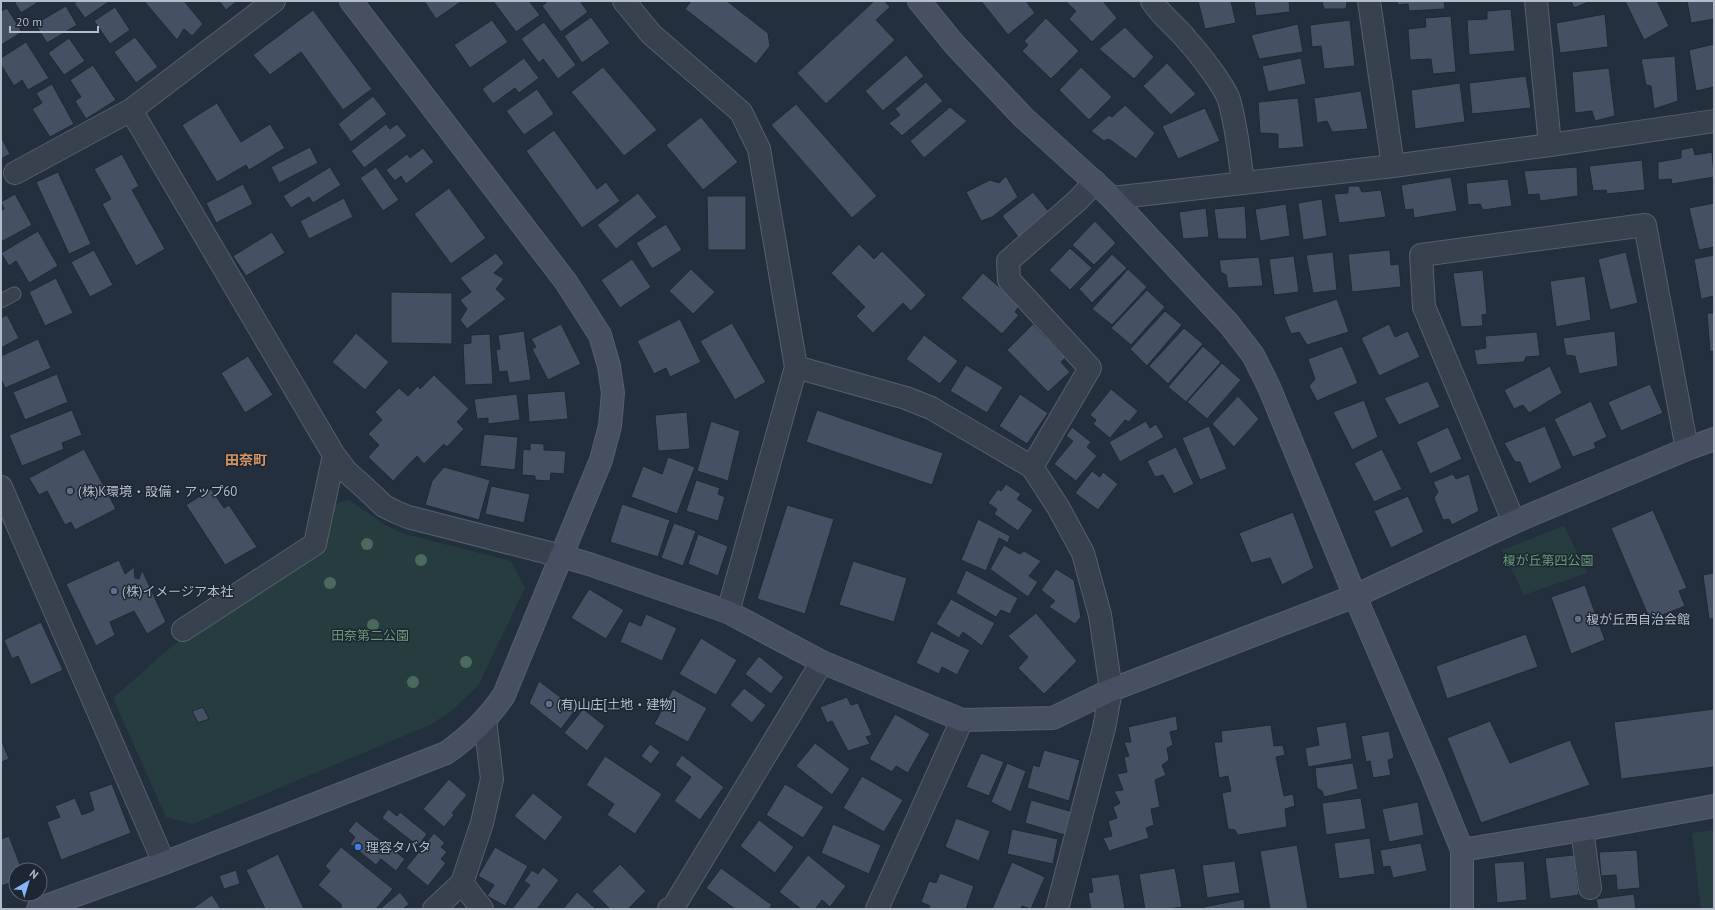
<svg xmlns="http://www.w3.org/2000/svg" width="1715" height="910" font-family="'PT Sans','Noto Sans JP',sans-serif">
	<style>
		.green { fill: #263c3f }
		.building { fill: #455162; stroke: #1f2835 }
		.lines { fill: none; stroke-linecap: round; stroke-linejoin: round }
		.lane-casing { stroke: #565f6c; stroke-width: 15 }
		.street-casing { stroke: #565f6c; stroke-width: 24 }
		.secondary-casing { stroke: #565f6c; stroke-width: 24 }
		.lane { stroke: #38414e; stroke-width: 13 }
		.street { stroke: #38414e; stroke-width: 22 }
		.secondary { stroke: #465061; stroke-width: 22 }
		.tree { fill: #4b6a5d }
		.service-dot { fill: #5c6f8a; stroke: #1d2633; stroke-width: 1.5 }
		.shop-dot { fill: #3f7fe0; stroke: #1d2633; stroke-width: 1.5 }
		.labels { text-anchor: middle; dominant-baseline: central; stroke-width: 3; stroke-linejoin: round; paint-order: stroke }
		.poi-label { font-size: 13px; fill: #b4bcc9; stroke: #1d2633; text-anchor: start }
		.park-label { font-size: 13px; fill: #6b9a76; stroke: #1d2633 }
		.neighbourhood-label { font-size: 14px; font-weight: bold; fill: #d59563; stroke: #1d2633 }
	</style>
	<rect width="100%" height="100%" fill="#242f3e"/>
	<path class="green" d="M349,500L384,524L401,533L511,561L525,588L478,686L451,711L430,725L193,824L166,817L113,698L170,648L308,546L333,504Z
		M1564,526L1587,573L1524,595L1502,550Z
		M1714,830V909H1701L1692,833Z"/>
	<path class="building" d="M14,1H40L21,13Z
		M78,1H110L85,18L74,3Z
		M144,1H184L203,24L192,36L184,29L177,40Z
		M219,1H237L226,10Z
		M424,1H462L436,19Z
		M493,1H529L540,15L516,32Z
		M548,1H580L588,12L561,32L542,6Z
		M691,1H727L768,33L770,46L756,64L685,9Z
		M874,1H884L890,7L876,20L895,40L826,104L797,73Z
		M981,1H1026L1035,13L1008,35Z
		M1068,1H1103L1117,18L1092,42L1069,19L1076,11L1067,3Z
		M1198,1H1231L1236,23L1205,29Z
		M1254,1H1289L1290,12L1256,16Z
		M1322,1H1347L1346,9H1324Z
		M1397,1H1444L1445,9L1409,11L1408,4L1398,5Z
		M1571,1H1591L1574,8Z
		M1625,1H1657L1669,26L1644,40Z
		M1687,1H1714V19L1691,23Z
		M66,6L77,25L47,43L35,24Z
		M115,7L130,30L110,44L94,21Z
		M7,8L22,32L1,45V11Z
		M1511,9L1515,51L1469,55L1467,20L1487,19V11Z
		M313,10L372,89L343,110L301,52L270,75L253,55Z
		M1605,14L1608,47L1560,53L1556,23Z
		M1451,16L1456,72L1433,74L1431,59L1410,60L1408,29L1426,27L1425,18Z
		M591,17L610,43L582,63L564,36Z
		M1046,18L1079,51L1051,79L1022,51L1028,45L1024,41Z
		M492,20L508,42L470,68L454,45Z
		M1350,20L1355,66L1324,69L1321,46L1312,47L1310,25Z
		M544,22L576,65L558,79L543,59L539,63L521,39Z
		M1298,24L1303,52L1259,59L1251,35Z
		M1125,27L1154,57L1134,79L1099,49Z
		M135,37L158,67L136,83L114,52Z
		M69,38L85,61L64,75L48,53Z
		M26,42L49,78L28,90L22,80L14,86L1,65V58Z
		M1714,44V87L1696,91L1689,50Z
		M906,55L924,76L883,111L865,91Z
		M1675,56L1678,101L1654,109L1651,86L1646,85L1641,59Z
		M524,58L539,78L519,93L515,88L493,104L482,89Z
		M1301,58L1306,84L1268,92L1262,66Z
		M1167,63L1196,94L1171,115L1143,86Z
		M93,65L116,100L86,119L75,101L81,97L70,80Z
		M603,67L657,130L624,156L571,92Z
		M1081,67L1112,97L1089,120L1059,90Z
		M1609,68L1615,116L1595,121L1592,111L1575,113L1572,72Z
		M1526,76L1531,108L1472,114L1469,83Z
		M926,82L943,101L902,136L889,123L900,115L895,109Z
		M1460,83L1465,122L1415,129L1411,90Z
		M52,84L74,124L50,137L32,109L42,103L36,93Z
		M537,89L554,114L524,135L506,111Z
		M1361,91L1368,129L1332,132L1327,121L1317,123L1314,98Z
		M373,96L387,114L351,142L338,124Z
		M1298,98L1304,147L1278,149V134L1260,133L1258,102Z
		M217,103L241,142L270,124L285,148L249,170L246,165L217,182L182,125Z
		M796,104L877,196L852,218L771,125Z
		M1125,105L1155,133L1136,159L1109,139L1104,141L1091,131L1109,115L1112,117Z
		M950,107L967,121L924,158L910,141Z
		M1205,108L1220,141L1178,159L1162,126Z
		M701,117L738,162L703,190L666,145Z
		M386,124L390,129L397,124L407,136L364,168L351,151Z
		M554,130L597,189L606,182L620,201L582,228L526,151Z
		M1,137L10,154L1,159Z
		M310,147L318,163L279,183L271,167Z
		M1693,147L1695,155L1712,152L1714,177L1672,184L1671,179L1658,180V162L1681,158V150Z
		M423,148L434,162L406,184L401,176L395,181L386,170L407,154L410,158Z
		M122,154L139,186L132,190L165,249L136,266L102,204L111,199L94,169Z
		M1642,160L1645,190L1607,194L1606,190L1593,191L1589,166Z
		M330,167L341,185L313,203L309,197L291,208L283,196Z
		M376,167L399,200L383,211L360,178Z
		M1577,167L1578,196L1540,201L1539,194L1528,195L1524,171Z
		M58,172L91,244L69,254L36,182Z
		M1006,176L1018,197L992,217L981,221L966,192L990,180L999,183Z
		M1451,177L1457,211L1414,218L1413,209L1405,210L1401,185Z
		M1508,179L1512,206L1483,210L1480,204L1468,205L1466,183Z
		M243,184L253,204L216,223L206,203Z
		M1348,186H1359L1362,192L1381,190L1386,217L1339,223L1334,194L1348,193Z
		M449,188L486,238L451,264L414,214Z
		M1033,192L1050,213L1019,238L1002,216Z
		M638,193L657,217L616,249L597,225Z
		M15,194L32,225L1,242V210L4,209L1,202Z
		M707,196H746V250H708Z
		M344,198L353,217L309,239L300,221Z
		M1322,199L1327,236L1303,240L1298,203Z
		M1714,203V247L1699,250L1689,208Z
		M1286,204L1290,236L1260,241L1255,209Z
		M1245,206L1247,239H1218L1214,209Z
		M1206,208L1209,237L1183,239L1179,212Z
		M1095,221L1116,243L1094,265L1072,245Z
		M666,224L682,250L652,269L636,243Z
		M38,231L58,266L29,283L16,261L9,266L1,253Z
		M272,232L285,253L246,276L233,256Z
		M859,244L874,259L882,251L926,295L911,311L903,303L873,333L856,316L865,307L831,273Z
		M1070,248L1092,268L1070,290L1049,270Z
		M94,250L113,285L90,297L71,262Z
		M1390,250L1391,265L1399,264L1401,287L1352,292L1348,254Z
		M1333,252L1337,290L1313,293L1306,255Z
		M1626,252L1638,303L1610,310L1598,259Z
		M496,253L504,263L494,273L504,279L496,289L506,299L467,329L460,320L467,309L460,300L471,292L460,278Z
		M1112,254L1127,268L1092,303L1079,289Z
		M1714,255V296L1701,299L1694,259Z
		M1294,256L1299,292L1274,295L1269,259Z
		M1259,257L1263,286L1228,288L1226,275L1221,272L1219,260Z
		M632,259L651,287L620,308L601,280Z
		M691,269L715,292L693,314L669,291Z
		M1128,269L1147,287L1112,325L1092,309Z
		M1483,270L1487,314L1482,315L1483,326L1461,327L1453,273Z
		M983,273L1020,305L1015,312L1019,315L1002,334L961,298Z
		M1585,276L1591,320L1556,327L1550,281Z
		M56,278L73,313L45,326L29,292Z
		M1147,290L1165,307L1131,345L1111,328Z
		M391,292L452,293V344L391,343Z
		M1337,299L1349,332L1307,345L1299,332L1291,334L1284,317Z
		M1165,311L1182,325L1147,366L1130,349Z
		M1707,313H1714V351L1710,352Z
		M7,315L19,338L1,348V318Z
		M680,319L701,362L670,377L666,368L654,374L637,341Z
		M732,323L766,382L735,400L700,341Z
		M561,324L581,364L548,380L532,349L536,347L531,339Z
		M1033,324L1065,358L1061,362L1070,372L1048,392L1007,350Z
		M1389,324L1395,337L1408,331L1420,357L1379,376L1361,338Z
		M1184,328L1203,344L1168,384L1149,366Z
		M524,331L531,380L509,383L507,371L499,372L496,350L500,349L498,335Z
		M1615,331L1618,366L1579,374L1575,356L1566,355L1563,338Z
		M1537,332L1540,356L1526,357L1524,362L1477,365L1474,350L1486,348L1485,336Z
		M356,333L389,362L365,390L332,362Z
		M490,334L493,384L465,385L463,344L471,343V335Z
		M924,335L958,361L940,384L906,359Z
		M38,339L51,368L5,388L1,379V356Z
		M1203,346L1221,362L1186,402L1168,387Z
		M1342,346L1358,383L1317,401L1309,386L1315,379L1308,359Z
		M248,356L273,395L245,413L221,373Z
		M1222,363L1241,380L1207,419L1187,402Z
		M966,365L1003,387L987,413L950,391Z
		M1550,366L1562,393L1529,413L1523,405L1514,409L1504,390Z
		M57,374L68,402L25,420L13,392Z
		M434,375L469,409L457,422L464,429L447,447L444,444L424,464L417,456L393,481L368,457L379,445L368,434L382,420L375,412L399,388L408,396L418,386L420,389Z
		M1428,381L1440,407L1399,425L1384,398Z
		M1650,384L1663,413L1621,431L1608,402Z
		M1111,389L1138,411L1129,422L1125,420L1110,438L1093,424L1096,420L1090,415Z
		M565,391L568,419L529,422L527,394Z
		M517,394L520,420L488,424V418L477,419L474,399Z
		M1020,394L1048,413L1027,444L999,426Z
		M1238,396L1259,419L1234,447L1212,424Z
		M1364,400L1378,437L1352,450L1333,412Z
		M1591,401L1607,437L1594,443L1596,448L1573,457L1554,419Z
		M72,410L82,435L62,443L64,449L22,466L9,435Z
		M817,410L943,453L932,485L806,442Z
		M687,412L690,449L658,451L655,415Z
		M711,421L740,431L728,481L697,471Z
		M1146,421L1150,428L1156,424L1164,437L1120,462L1109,442Z
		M1209,426L1227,469L1200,480L1182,438Z
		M1545,426L1562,468L1529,484L1520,462H1515L1504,443Z
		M1072,427L1091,442L1087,447L1097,456L1076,481L1054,464L1073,441L1066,436Z
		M1448,427L1462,459L1430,474L1416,442Z
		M484,434L518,437L515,470L480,466Z
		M530,443L544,444V450L566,451L564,474L551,473L550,481L535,480V476L522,475L523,449L530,450Z
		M1176,447L1194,484L1174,494L1163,475L1155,477L1147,461Z
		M84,449L116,509L75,530L71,522L65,525L47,491L39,495L29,478Z
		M1382,449L1402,489L1374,502L1354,463Z
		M668,457L695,467L677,514L631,497L643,466L662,474Z
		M444,467L490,480L479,520L425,505L432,481Z
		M1092,471L1100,477L1103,472L1118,484L1098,510L1075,493Z
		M1453,474L1456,479L1469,474L1479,511L1452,525L1449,519L1443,520L1434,498L1438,492L1433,482Z
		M696,480L720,488L718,494L725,497L718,521L686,511Z
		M1006,484L1021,494L1017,499L1033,510L1018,531L994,514L997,509L988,503L998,489L1001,491Z
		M491,486L530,494L524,523L485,514Z
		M211,489L224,508L229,505L257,547L225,565L186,505Z
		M1408,496L1424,532L1391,548L1374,511Z
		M622,504L670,520L658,557L610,542Z
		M787,505L834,519L805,614L757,599Z
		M1653,510L1687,588L1679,591L1685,606L1650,620L1611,528Z
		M1293,512L1314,568L1282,585L1270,558L1251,563L1239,533Z
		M978,519L1010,536L1008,543L999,538L986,571L961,560Z
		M674,523L696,531L683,566L661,558Z
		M698,534L728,546L718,576L688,564Z
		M1004,545L1020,554L1024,551L1041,561L1029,576L1038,582L1028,597L990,569Z
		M119,560L125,574L134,567L135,578L139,579L142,570L166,622L147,634L134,611L110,622L115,635L96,646L66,584Z
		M853,561L907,578L894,622L839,605Z
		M1056,569L1074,580L1081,617L1075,624L1049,607L1055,601L1041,590Z
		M966,570L1018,598L1010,614L1001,610L996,617L956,593Z
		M1714,573V619H1709L1703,575Z
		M1585,585L1605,640L1571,654L1551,597Z
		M589,589L624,610L606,639L571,618Z
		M951,599L995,623L982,646L963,632L959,638L936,624Z
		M1036,613L1077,661L1044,694L1018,668L1028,657L1008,636Z
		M646,614L677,628L662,661L620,642L629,621L641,626Z
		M41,622L63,670L31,685L18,656L12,659L4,640Z
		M931,631L970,650L957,675L942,667L939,674L916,663Z
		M1526,634L1538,667L1447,699L1436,666Z
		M701,638L737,660L716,695L679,674Z
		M759,656L784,677L771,694L745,674Z
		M539,681L576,709L561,729L529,703Z
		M744,688L766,705L752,723L730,705Z
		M673,689L707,708L688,742L654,724Z
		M847,697L851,705L858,703L872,735L866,737L870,744L848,751L832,721L827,723L820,707Z
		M203,707L209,719L198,723L192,711Z
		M583,709L605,726L587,751L564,733Z
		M1714,709V767L1621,779L1614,722Z
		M895,714L930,734L908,773L896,766L892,772L869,759Z
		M1176,716L1178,730L1170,732L1173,745L1167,748L1169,760L1162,765L1166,775L1155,780L1160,807L1151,809L1154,825L1146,828L1149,838L1109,851L1103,838L1112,836L1108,821L1117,818L1113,807L1120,803L1114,791L1123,790L1117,774L1127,772L1124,757L1129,756L1124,742H1131L1128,727Z
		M1490,721L1510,763L1570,740L1590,785L1481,823L1447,738Z
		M1346,722L1352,759L1308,767L1305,748L1319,745L1316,727Z
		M1271,725L1274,746L1283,745L1285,755L1276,757L1284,796L1293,794L1295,806L1285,809L1287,827L1238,835L1235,830L1228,829L1222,793L1231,791L1228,776L1219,778L1214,742H1222L1221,731Z
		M1389,731L1394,758L1388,760L1391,775L1373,778L1370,761L1366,762L1361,736Z
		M1,739L9,759L1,762Z
		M815,743L850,769L832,795L796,766Z
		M650,744L660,752L651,764L641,756Z
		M1044,750L1080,760L1069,801L1027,788L1033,765L1039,767Z
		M981,753L1004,762L989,796L966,787Z
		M682,755L724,787L700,820L674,801L691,777L675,765Z
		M605,756L662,794L635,834L607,815L614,804L586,785Z
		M1007,763L1026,771L1011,812L991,802Z
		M1353,763L1358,789L1324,797L1322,791L1317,788L1315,768Z
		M862,776L903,800L884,832L843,808Z
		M449,779L467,795L452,813L454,815L444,827L423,809Z
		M112,784L131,833L61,860L47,822L60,817L55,806L75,798L82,815L94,810L89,792Z
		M785,784L824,807L803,838L766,815Z
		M533,793L563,817L545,841L514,816Z
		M1361,798L1366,829L1326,835L1322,803Z
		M1031,800L1073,812L1068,836L1025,823Z
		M1418,802L1424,835L1389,842L1382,809Z
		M388,809L397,816L400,812L427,834L418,846L382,818Z
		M956,818L990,831L979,861L945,847Z
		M759,820L794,847L775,873L740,846Z
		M356,821L405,859L396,871L381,859L376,865L350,844L355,837L348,831Z
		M833,824L881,845L869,874L821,853Z
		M1012,829L1058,839L1053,864L1007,854Z
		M434,833L445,843L441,847L447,852L441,859L446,863L428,886L406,868Z
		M9,836L22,870H16V881L1,886V839Z
		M1370,838L1375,874L1339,879L1334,843Z
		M1421,843L1427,871L1393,878L1390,866L1383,867L1380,850Z
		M1297,845L1308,909H1270L1260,851Z
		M341,847L393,889L376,909H343L341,907V904L318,885L330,871L325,866Z
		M495,847L528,866L505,906L487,896L494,885L478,876Z
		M1637,850L1640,888L1617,890L1616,875L1601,876L1599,852Z
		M278,854L304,909H265L246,870Z
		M808,855L846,886L830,907L822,900L815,909H801L779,892Z
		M1574,855L1579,895L1550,899L1545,858Z
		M1235,861L1240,893L1207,898L1202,865Z
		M1524,861L1527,900L1497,903L1494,863Z
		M1012,862L1045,877L1031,909L1022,906L1020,909H992Z
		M620,864L646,891L628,909H610L592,891Z
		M543,867L559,880L537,909H512L530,885L524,881L532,870L538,874Z
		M721,868L772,905L769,909H735L706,888Z
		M1175,868L1182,907L1169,909H1145L1139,874Z
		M236,870L240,884L224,889L219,876Z
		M940,873L974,886L966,909H928L930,906L921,902L929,881L936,883Z
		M1119,874L1125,909H1091L1088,893L1093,892L1091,878Z
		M400,892L409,904L403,909H380Z
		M577,892L596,909H563Z
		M1634,894L1636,909H1598L1596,899Z
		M212,895L221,909H192Z
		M1244,899L1245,909H1205L1204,907Z"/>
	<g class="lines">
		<g class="lane-casing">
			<path id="lane" d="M1,301L14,294"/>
		</g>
		<g class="street-casing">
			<path id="street" d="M624,1L651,34L741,112L759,149L796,367L728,612
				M1152,1C1163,18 1175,25 1187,40C1198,52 1224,85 1229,100C1237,127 1239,155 1243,182
				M1369,1L1393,166
				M1536,1L1550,145
				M131,110L334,455L347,472L365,488L384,506L396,512L408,517L561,556
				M15,173L131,110L274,1
				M1112,198L1393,166L1550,145L1714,121
				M796,367L906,398L931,408L1032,467L1058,507L1083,553L1100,615L1111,690L1104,728L1057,909
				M1032,467L1090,368L1009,280L1008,261L1077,201L1095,182
				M1,487L164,863
				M1514,522L1424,307L1421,255L1645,225L1687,449
				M183,630L315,544L334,455
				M1582,830L1590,888
				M462,883L482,909
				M434,909L462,883L482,823L492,779L485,720
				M669,909L674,906L822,662
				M877,909L962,720"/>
		</g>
		<g class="secondary-casing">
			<path id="secondary" d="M919,1L955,45L1023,117L1112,198L1229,324L1253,355L1269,387L1355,596L1430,771L1462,850V909
				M561,556L589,564L728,612L822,662L962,720L1053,718L1111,690L1355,596L1514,522L1687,449L1714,439
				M1462,850L1582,830L1714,806
				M38,909L164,863L446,753C469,737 488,719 504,695L601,460L610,426L613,393L609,366L600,335L566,282L351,1"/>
		</g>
		<use href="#lane" class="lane"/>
		<use href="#street" class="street"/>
		<use href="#secondary" class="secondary"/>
	</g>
	<g class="tree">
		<circle cx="367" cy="544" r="6"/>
		<circle cx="421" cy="560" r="6"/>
		<circle cx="330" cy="583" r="6"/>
		<circle cx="373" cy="625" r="6"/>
		<circle cx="466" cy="662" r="6"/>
		<circle cx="413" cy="682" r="6"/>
	</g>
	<g class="service-dot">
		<circle cx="70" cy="491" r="4"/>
		<circle cx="114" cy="591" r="4"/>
		<circle cx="1578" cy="619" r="4"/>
		<circle cx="549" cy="704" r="4"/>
	</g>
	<circle class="shop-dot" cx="358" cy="847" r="4"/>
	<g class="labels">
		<g class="poi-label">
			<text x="78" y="491">(株)K環境・設備・アップ60</text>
			<text x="122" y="591">(株)イメージア本社</text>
			<text x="1586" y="619">榎が丘西自治会館</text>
			<text x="557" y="704">(有)山庄[土地・建物]</text>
			<text x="366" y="847">理容タバタ</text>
		</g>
		<g class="park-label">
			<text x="1548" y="560">榎が丘第四公園</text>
			<text x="370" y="635">田奈第二公園</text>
		</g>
		<g class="neighbourhood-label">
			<text x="246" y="460">田奈町</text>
		</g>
	</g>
	<rect width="1715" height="910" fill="none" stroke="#b4bcc9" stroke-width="4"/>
	<g transform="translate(28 882) rotate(38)"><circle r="19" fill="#1d2633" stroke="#59626f"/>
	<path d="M0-3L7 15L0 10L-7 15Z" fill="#8ab4f8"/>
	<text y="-6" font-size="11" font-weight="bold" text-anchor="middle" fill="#b4bcc9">N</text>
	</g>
	<path d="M10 26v6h88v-6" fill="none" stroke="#b4bcc9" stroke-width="2"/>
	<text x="16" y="26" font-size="12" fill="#b4bcc9" stroke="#1d2633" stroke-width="3" paint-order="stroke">20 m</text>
</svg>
